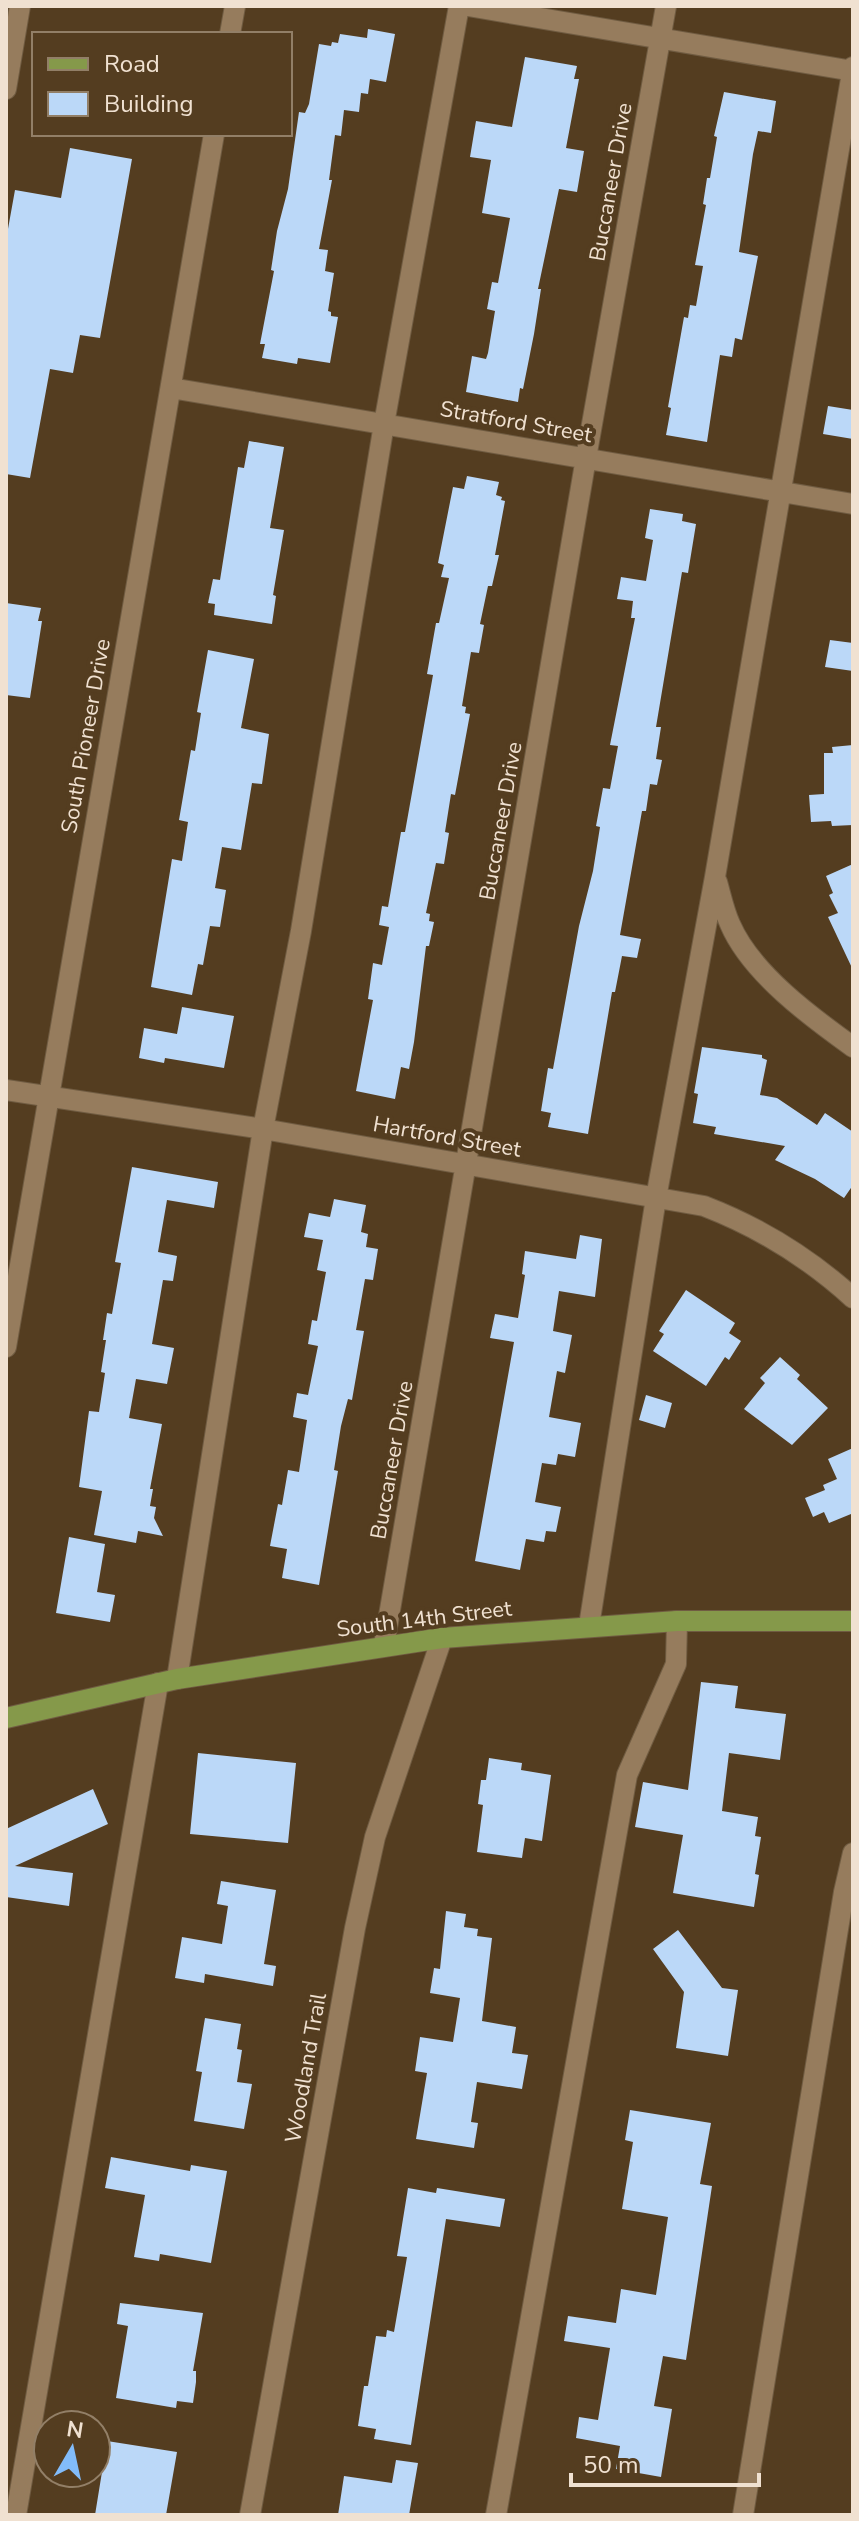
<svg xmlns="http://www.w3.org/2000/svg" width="859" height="2521" font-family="'Nunito Sans',sans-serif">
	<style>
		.building { fill: #bbd8f8 }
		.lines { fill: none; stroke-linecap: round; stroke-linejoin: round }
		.minor-casing { stroke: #705c42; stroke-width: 22 }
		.major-casing { stroke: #705c42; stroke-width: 22 }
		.minor { stroke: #967c5d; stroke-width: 20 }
		.major { stroke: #85994a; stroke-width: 20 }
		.labels { text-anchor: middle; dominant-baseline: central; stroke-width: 8; stroke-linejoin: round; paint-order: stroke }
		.street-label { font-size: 22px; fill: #f0e1d1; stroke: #543d20 }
	</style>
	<rect width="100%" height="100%" fill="#543d20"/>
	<path class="building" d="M368,29L395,34L386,82L370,79L368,94L361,93L359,112L344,110L341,136L335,135L329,180H332L319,249L328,250L325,271L334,273L328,311L331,312V316L338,317L330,363L298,358L297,364L262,358L265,344H260L274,271L271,270L277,231L288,189L299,112L305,113L309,104L319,44L331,46L332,42L338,43L340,34L367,38Z
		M525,57L577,66L574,79H579L566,148L584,151L577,192L559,189L538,289H541L534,334L523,389L520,388L518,402L466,392L472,356L486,359L488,353L495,311L487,309L492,282L498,283L510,218L482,213L491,160L470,157L476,121L512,127Z
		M724,92L776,101L771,133L758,131L753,154L739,252L758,256L742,340L735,338L732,357L720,355L707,442L666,435L671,408L668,407L684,317L688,318L690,305L696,306L703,266L695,265L706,205L703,204L707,178H710L717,137L714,136Z
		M70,148L132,159L100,338L80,335L73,373L50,369L30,478L6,474V240L15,190L61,198Z
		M828,406L853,410V439L823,434Z
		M249,441L284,447L270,528L284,530L273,595L276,596L272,624L214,615L215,604L208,603L213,579L220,580L238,467L244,468Z
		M467,476L499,482L496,495L502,497L501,500L505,501L495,555H499L492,586H488L480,624L484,625L479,653L471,652L462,706L466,707L465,713L470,714L455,795L451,794L445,832L449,833L444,864L436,863L426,913L430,914L429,921L434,922L429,946H426L414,1042L409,1069L401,1067L395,1099L356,1091L373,1000L368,999L373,963L382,965L389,927L379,925L382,906L388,907L401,832H405L433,675L427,674L436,623H439L449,578L441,577L444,565L438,563L453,487L464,489Z
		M650,509L683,514L682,521L696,524L688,573L682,572L656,727H661L656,759L662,760L657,785L650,784L646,811H642L620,935L641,939L637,958L622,956L615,992H612L588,1134L548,1127L551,1113L541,1111L548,1068L553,1069L579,926L593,871L600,827L596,826L601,799L603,788L610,789L618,746L610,745L635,618H631L633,601L617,599L621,577L646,581L653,540L645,538Z
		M6,603L41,608L38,621H42L30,698L6,695Z
		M830,640L853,643V671L825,667Z
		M208,650L254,659L241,728L269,734L262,784L252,783L241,850L222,847L215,888L226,890L220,927L210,926L203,965L198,964L192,995L151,987L172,859L182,861L188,822L179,820L191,750L195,751L201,713L197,712Z
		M853,745V825L832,826L831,821L811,822L809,795L824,794V753H833L832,747Z
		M853,864V970L828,917L838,913L829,895L833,893L826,876Z
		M182,1007L234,1016L224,1068L165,1058L164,1063L139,1058L144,1028L177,1034Z
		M702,1047L762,1055V1058L767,1060L760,1095L777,1098L817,1125L825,1113L853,1132V1185L844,1198L815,1179L775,1160L785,1146L714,1134L716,1127L693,1123L698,1094L694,1093Z
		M132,1167L218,1182L214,1208L167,1200L158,1252L177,1256L173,1281L163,1280L152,1344L174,1348L167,1384L136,1379L129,1418L162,1424L150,1489H153L150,1506L156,1507L154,1518L163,1536L138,1531L136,1543L94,1535L102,1491L79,1487L89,1411L99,1412L105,1373L101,1372L106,1340H103L107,1313L112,1314L121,1263L115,1262Z
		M334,1199L366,1205L361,1232L368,1234L366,1247L378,1249L373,1280L365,1279L356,1330L364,1331L352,1400L348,1399L341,1426L334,1470L338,1471L319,1585L282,1578L287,1549L270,1546L278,1504L282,1505L288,1470L299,1472L307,1420L293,1417L297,1393L308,1395L318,1346L308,1344L312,1320L317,1321L326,1272L317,1270L323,1240L304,1237L309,1213L330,1217Z
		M580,1235L602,1239L595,1297L559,1291L553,1331L572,1335L565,1373L557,1371L549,1417L581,1423L575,1457L558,1454L556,1465L542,1463L535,1502L561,1507L556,1532L546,1531L544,1542L526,1539L520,1570L475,1561L514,1342L490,1338L495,1314L518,1318L525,1275L522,1274L525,1251L576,1259Z
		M686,1290L735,1323L729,1333L741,1341L729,1360L725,1357L706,1386L653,1351L664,1334L659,1331Z
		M780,1357L800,1375L797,1379L828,1408L792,1445L744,1409L765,1383L760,1378Z
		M646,1395L672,1403L665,1428L639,1420Z
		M853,1448V1518L851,1514L829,1523L824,1512L813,1517L805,1498L825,1490L823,1485L837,1479L828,1459Z
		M69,1537L105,1544L97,1592L115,1595L110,1622L56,1613Z
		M701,1682L738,1686L735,1708L786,1714L780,1760L729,1753L722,1811L758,1817L755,1836L761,1837L755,1874L759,1875L754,1907L673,1893L683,1835L635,1827L643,1782L688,1790Z
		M198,1753L296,1763L288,1843L190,1834Z
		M489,1758L522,1763L521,1770L551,1775L542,1841L525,1838L522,1858L477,1852L483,1805L478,1804L481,1780H486Z
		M93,1789L108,1824L15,1866L73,1873L69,1906L6,1897V1829Z
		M221,1881L276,1890L264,1964L276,1966L273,1986L205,1974L204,1983L175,1978L182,1937L222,1944L228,1906L217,1904Z
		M446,1911L466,1914L464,1927L478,1929L477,1936L492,1938L482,2021L516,2027L512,2053L528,2055L522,2089L477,2082L471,2122L478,2123L474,2148L416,2139L427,2073L415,2071L420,2037L453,2042L460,1998L430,1993L434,1968L440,1969Z
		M678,1930L722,1988L738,1990L728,2056L676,2048L684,1992L653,1949Z
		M205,2018L241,2024L237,2049L242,2050L237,2082L252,2084L244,2129L194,2121L202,2072L196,2071Z
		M630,2110L711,2123L700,2184L712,2186L686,2360L663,2356L654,2406L672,2409L661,2477L616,2469L620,2446L576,2438L579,2417L598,2420L610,2348L564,2341L568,2316L616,2323L621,2289L656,2295L668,2217L622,2209L633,2142L625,2140Z
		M111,2157L190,2171L191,2165L227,2171L211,2263L160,2254L159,2261L134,2257L145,2195L105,2188Z
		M408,2188L436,2193L437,2188L505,2199L500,2227L446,2219L411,2445L374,2439L376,2429L358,2426L364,2386H368L376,2336L386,2337L387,2330L394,2332L407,2257L397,2256Z
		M120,2303L203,2313L193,2371H196V2382L193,2403L177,2401L176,2408L116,2398L128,2326L117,2324Z
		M107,2441L177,2452L166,2515H95Z
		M396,2460L418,2463L409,2515H338L344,2476L392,2483Z"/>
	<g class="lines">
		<g class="minor-casing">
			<path id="minor" d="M468,6L853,71
				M230,34L235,6
				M6,89L20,6
				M171,388L853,504
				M717,882C721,896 724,911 730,924C751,973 811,1017 853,1047
				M6,1090L263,1129L704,1206C761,1228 808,1257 853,1298
				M6,1347L214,134
				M589,1626L656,1198L715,877L853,67
				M384,1645L586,458L666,6
				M177,1679L263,1129L301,931L384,424L459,6
				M16,2515L158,1683
				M250,2515L355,1928L375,1837L442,1638
				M496,2515L627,1775L676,1664L677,1621
				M743,2515L844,1892L853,1853"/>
		</g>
		<g class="major-casing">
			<path id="major" d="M6,1718L177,1679L442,1638L677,1621H853"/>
		</g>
		<use href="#minor" class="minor"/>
		<use href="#major" class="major"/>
	</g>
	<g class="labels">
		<g class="street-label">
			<text transform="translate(611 182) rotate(-80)">Buccaneer Drive</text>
			<text transform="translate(516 422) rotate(10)">Stratford Street</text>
			<text transform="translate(86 736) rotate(-80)">South Pioneer Drive</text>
			<text transform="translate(501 821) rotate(-80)">Buccaneer Drive</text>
			<text transform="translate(447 1137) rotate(10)">Hartford Street</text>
			<text transform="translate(392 1460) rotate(-80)">Buccaneer Drive</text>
			<text transform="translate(424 1619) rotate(-7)">South 14th Street</text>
			<text transform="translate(306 2068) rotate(-80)">Woodland Trail</text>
		</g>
	</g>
	<rect width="859" height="2521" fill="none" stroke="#f0e1d1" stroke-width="16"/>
	<rect x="32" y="32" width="260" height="104" fill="#543d20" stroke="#927f67" stroke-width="2"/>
	<rect x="48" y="58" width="40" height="12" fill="#85994a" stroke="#927f67" stroke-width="2"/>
	<text x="104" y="72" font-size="24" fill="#f0e1d1">Road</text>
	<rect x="48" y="92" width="40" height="24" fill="#bbd8f8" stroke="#927f67" stroke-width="2"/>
	<text x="104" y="112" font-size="24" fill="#f0e1d1">Building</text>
	<g transform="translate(72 2449) rotate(9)"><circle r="38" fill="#543d20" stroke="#927f67" stroke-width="2"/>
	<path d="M0-6L14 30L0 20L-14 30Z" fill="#82bcfa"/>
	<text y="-12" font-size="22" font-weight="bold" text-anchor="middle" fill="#f0e1d1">N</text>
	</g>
	<path d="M571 2473v12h188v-12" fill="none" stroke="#f0e1d1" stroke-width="4"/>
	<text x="583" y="2473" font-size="24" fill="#f0e1d1" stroke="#543d20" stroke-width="6" paint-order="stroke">50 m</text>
</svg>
